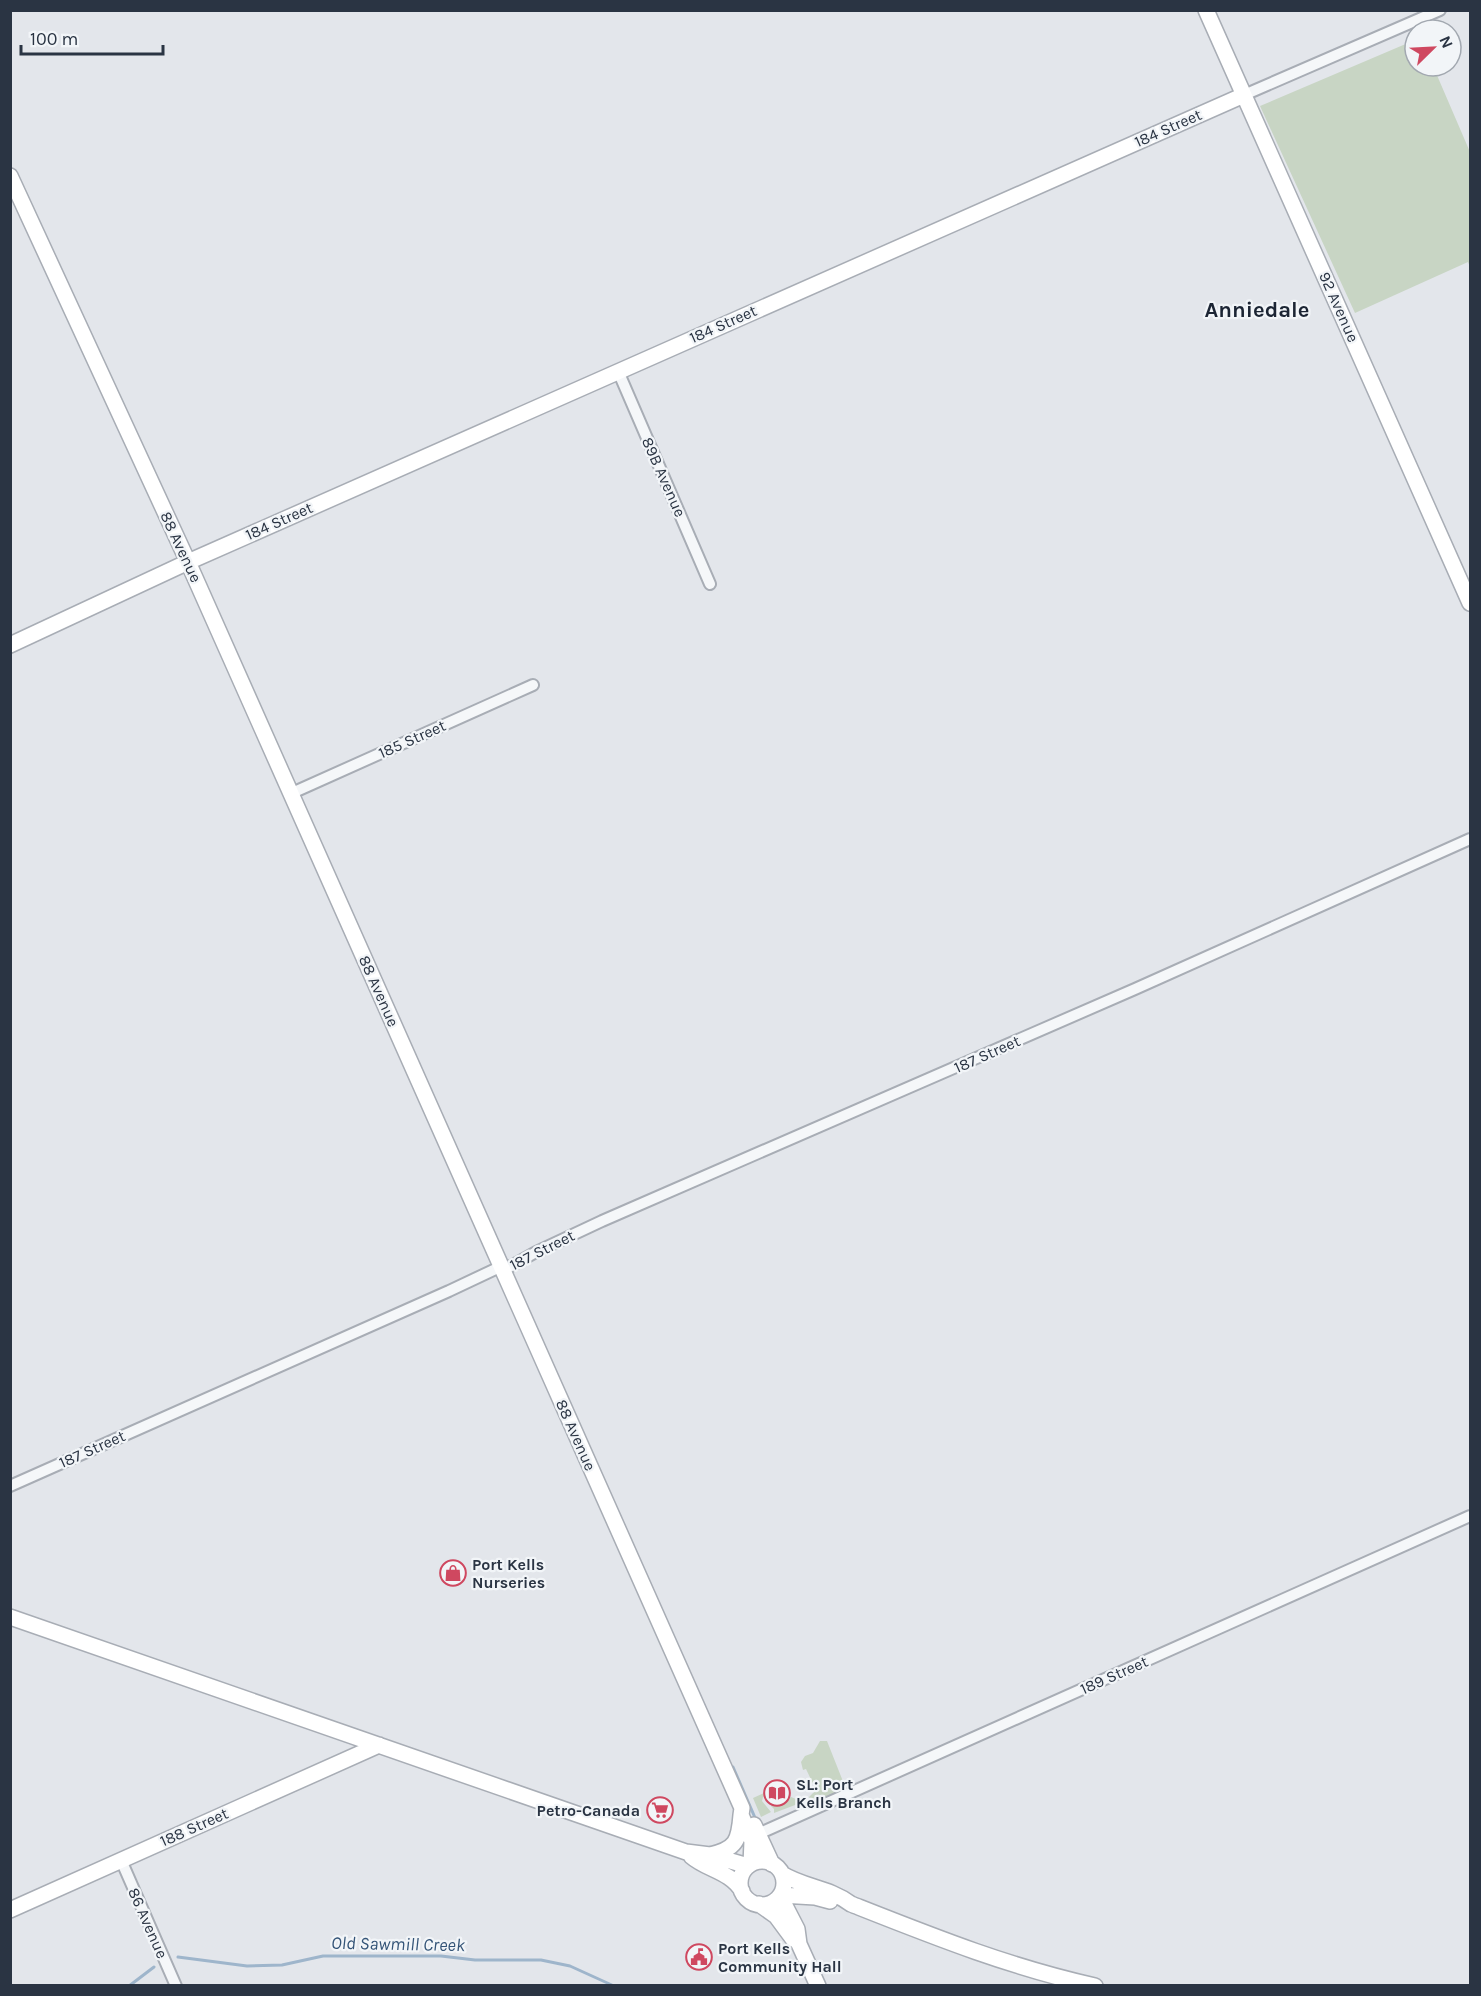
<svg xmlns="http://www.w3.org/2000/svg" width="1481" height="1996" font-family="Karla,sans-serif">
	<style>
		.green { fill: #c8d5c4 }
		.lines { fill: none; stroke-linecap: round; stroke-linejoin: round }
		.stream { stroke: #9eb5cb; stroke-width: 3 }
		.street-casing { stroke: #a8adb5; stroke-width: 14 }
		.secondary-casing { stroke: #a8adb5; stroke-width: 18 }
		.street { stroke: #f5f7f9; stroke-width: 10 }
		.secondary { stroke: #fff; stroke-width: 15 }
		.labels { text-anchor: middle; dominant-baseline: central; stroke-width: 4.5; stroke-linejoin: round; paint-order: stroke }
		.street-label { font-size: 16px; fill: #2a3443; stroke: #f2f5f8 }
		.poi-label { font-size: 16px; font-weight: bold; fill: #2a3443; stroke: #f2f5f8; text-anchor: start }
		.water-label { font-size: 18px; font-style: italic; fill: #345477; stroke: #f2f5f8 }
		.district-label { font-size: 22px; font-weight: bold; fill: #1c2534; stroke: #f2f5f8 }
	</style>
	<rect width="100%" height="100%" fill="#e3e6eb"/>
	<path class="green" d="M1415,40V66H1433L1470,152V267L1468,262L1355,313L1260,106Z
		M820,1741H827L846,1789L813,1803L809,1797L816,1790L806,1769L803,1770L801,1762L805,1756L813,1753Z
		M764,1793L762,1801L771,1812L761,1817L753,1798Z
		M791,1797L803,1802L774,1813V1809L771,1806Z"/>
	<g class="lines">
		<path class="stream" d="M733,1767L756,1820
			M178,1957L247,1966L282,1965L323,1956H441L475,1960H541L570,1966L614,1986
			M129,1986L154,1967"/>
		<g class="street-casing">
			<path id="street" d="M1244,95L1440,10
				M618,371L710,584
				M292,793L533,685
				M504,1270L536,1252L602,1221L1135,989L1470,839
				M10,1486L449,1291L502,1266
				M758,1834L1470,1516
				M121,1860L176,1986"/>
		</g>
		<g class="secondary-casing">
			<path id="secondary" d="M1206,10L1470,603
				M10,176L188,562L742,1808L741,1815L752,1841L751,1864
				M10,645L188,562L1244,95
				M10,1617L686,1852L710,1855L748,1866
				M754,1825L772,1864
				M710,1855C736,1849 739,1841 741,1815
				M691,1856C707,1870 730,1871 742,1891
				M740 1883a22 22 0 1 1 44 0a22 22 0 1 1-44 0Z
				M782,1874C805,1888 828,1887 851,1904C932,1936 1009,1967 1095,1986
				M781,1895L815,1897L830,1901
				M780,1896L797,1929L799,1944L818,1986
				M759,1904L776,1916L793,1939
				M10,1910L379,1745"/>
		</g>
		<use href="#street" class="street"/>
		<use href="#secondary" class="secondary"/>
	</g>
	<defs>
		<g id="shop-ring" transform="scale(1.35)"><circle r="9.5" fill="#f2f5f8" stroke="#cf4860" stroke-width="1.5"/><path d="M-5-2.5h2.3a2.7 3.5 0 0 1 5.4 0H5L5.5 6h-11ZM-1.5-2.5h3a1.5 2.3 0 0 0-3 0Z" fill="#cf4860"/></g>
		<g id="library-ring" transform="scale(1.35)"><circle r="9.5" fill="#f2f5f8" stroke="#cf4860" stroke-width="1.5"/><path d="M-6-4Q-3-5.5-.7-3.5V5Q-3 3-6 4ZM6-4Q3-5.5 .7-3.5V5Q3 3 6 4Z" fill="#cf4860"/></g>
		<g id="supermarket-ring" transform="scale(1.35)"><circle r="9.5" fill="#f2f5f8" stroke="#cf4860" stroke-width="1.5"/><path d="M-6-5.5h2.5l.6 2H6L4.5 2H-2.5L-4.4-4H-6ZM-1.5 3.2a1.3 1.3 0 1 0 .1 0ZM3 3.2a1.3 1.3 0 1 0 .1 0Z" fill="#cf4860"/></g>
		<g id="civic-ring" transform="scale(1.35)"><circle r="9.5" fill="#f2f5f8" stroke="#cf4860" stroke-width="1.5"/><path d="M-.6-6.5H3V-4.5H.6V-3L4-1V1h2V6H-6V1h2V-1L-.6-3ZM-1.2 2.5V6h2.4V2.5Z" fill="#cf4860"/></g>
	</defs>
	<g fill-rule="evenodd">
		<use href="#shop-ring" x="453" y="1573"/>
		<use href="#library-ring" x="777" y="1793"/>
		<use href="#supermarket-ring" x="660" y="1810"/>
		<use href="#civic-ring" x="699" y="1957"/>
	</g>
	<g class="labels">
		<g class="street-label">
			<text transform="translate(1168 128) rotate(-24)">184 Street</text>
			<text transform="translate(1339 307) rotate(66)">92 Avenue</text>
			<text transform="translate(723 324) rotate(-24)">184 Street</text>
			<text transform="translate(664 477) rotate(66)">89B Avenue</text>
			<text transform="translate(279 521) rotate(-24)">184 Street</text>
			<text transform="translate(181 547) rotate(65)">88 Avenue</text>
			<text transform="translate(412 739) rotate(-24)">185 Street</text>
			<text transform="translate(379 991) rotate(66)">88 Avenue</text>
			<text transform="translate(987 1054) rotate(-24)">187 Street</text>
			<text transform="translate(542 1250) rotate(-27)">187 Street</text>
			<text transform="translate(576 1435) rotate(66)">88 Avenue</text>
			<text transform="translate(92 1449) rotate(-24)">187 Street</text>
			<text transform="translate(1114 1675) rotate(-24)">189 Street</text>
			<text transform="translate(194 1827) rotate(-24)">188 Street</text>
			<text transform="translate(148 1923) rotate(66)">86 Avenue</text>
		</g>
		<g class="poi-label">
			<text x="472" y="1564">Port Kells<tspan x="472" dy="18">Nurseries</tspan></text>
			<text x="796" y="1784">SL: Port<tspan x="796" dy="18">Kells Branch</tspan></text>
			<text x="640" y="1810" text-anchor="end">Petro-Canada</text>
			<text x="718" y="1948">Port Kells<tspan x="718" dy="18">Community Hall</tspan></text>
		</g>
		<g class="water-label">
			<text transform="translate(398 1944) rotate(1)">Old Sawmill Creek</text>
		</g>
		<g class="district-label">
			<text x="1257" y="310">Anniedale</text>
		</g>
	</g>
	<rect width="1481" height="1996" fill="none" stroke="#2a3443" stroke-width="24"/>
	<g transform="translate(1433 48) rotate(66)"><circle r="28" fill="#f2f5f8" stroke="#a2a8b0" stroke-width="1.5"/>
	<path d="M0-4.5L10 22L0 15L-10 22Z" fill="#cf4860"/>
	<text y="-9" font-size="16" font-weight="bold" text-anchor="middle" fill="#2a3443">N</text>
	</g>
	<path d="M21 45v9h142v-9" fill="none" stroke="#2a3443" stroke-width="3"/>
	<text x="30" y="45" font-size="18" fill="#2a3443" stroke="#f2f5f8" stroke-width="4.5" paint-order="stroke">100 m</text>
</svg>
